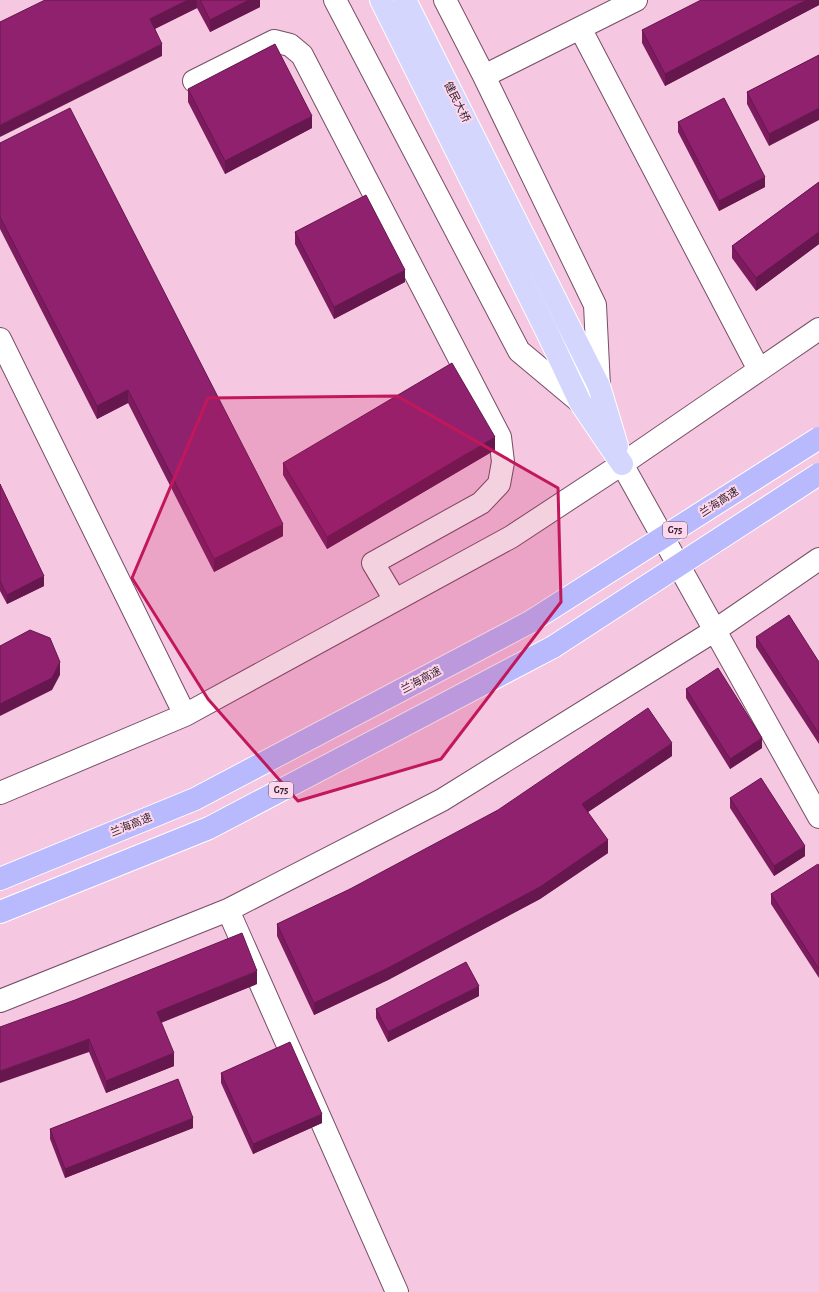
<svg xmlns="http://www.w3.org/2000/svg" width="819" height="1292" font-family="'Alegreya Sans','Noto Sans SC',sans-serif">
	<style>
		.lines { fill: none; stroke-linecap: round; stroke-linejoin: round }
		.minor-casing { stroke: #764e66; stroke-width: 24 }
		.major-casing { stroke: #fff; stroke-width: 24 }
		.highway-casing { stroke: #fff; stroke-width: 24 }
		.minor { stroke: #fff; stroke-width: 22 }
		.major { stroke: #d5d6fe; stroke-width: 22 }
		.highway { stroke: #b9bafd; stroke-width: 22 }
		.highway-bridge-casing { stroke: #fff; stroke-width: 24; stroke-linecap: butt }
		.highway-bridge { stroke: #b9bafd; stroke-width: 22 }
		.wall { fill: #7c1c5f }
		.shaded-wall { fill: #65174e }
		.building { fill: #90216f; stroke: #65174e }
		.marked { fill: #c2185b; fill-opacity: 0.2; stroke: #c2185b; stroke-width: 3; stroke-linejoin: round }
		.labels { text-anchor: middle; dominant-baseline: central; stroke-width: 4; stroke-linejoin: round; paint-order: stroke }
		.shield { fill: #fdd7ec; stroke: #6e5664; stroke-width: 1 }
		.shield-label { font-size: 10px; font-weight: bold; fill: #301f29 }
		.street-label { font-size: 11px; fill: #301f29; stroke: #fdd7ec }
	</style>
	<rect width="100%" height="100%" fill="#f5c7e1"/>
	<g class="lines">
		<g class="minor-casing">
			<path id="minor" d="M335,0L519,351L580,402
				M445,0L484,76L595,305L599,386
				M580,28L759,370
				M484,76L636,0
				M194,81L274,41L290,45L302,55L500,437L503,462L499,484L481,503L373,563L395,600
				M0,339L185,715
				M622,464L819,817
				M0,793L185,715L511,537L622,464L819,329
				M228,910L397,1292
				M0,1001L228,910L442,800L714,631L819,559"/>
		</g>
		<g class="major-casing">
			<path id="major" d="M381,0L548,334L580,402L622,464
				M405,0L599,386L617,446"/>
		</g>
		<g class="highway-casing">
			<path id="highway" d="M0,879L195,799L530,622
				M0,912L209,828L553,647"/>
		</g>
		<use href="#minor" class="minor"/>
		<use href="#major" class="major"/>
		<use href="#highway" class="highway"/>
		<g class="highway-bridge-casing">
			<path id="highway-bridge" d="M530,622L819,438
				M553,647L819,474"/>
		</g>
		<use href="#highway-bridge" class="highway-bridge"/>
	</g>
	<path class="wall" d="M45,0H260V7L210,32L197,8L155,29L162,56Z
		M819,0V5L665,86L642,43V30Z
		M819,55L769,146L747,104V92Z
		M188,89L312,128L225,174L188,102Z
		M678,122L765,187L719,211L678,132Z
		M0,143L283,536L214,572L128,403L97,419L0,229Z
		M819,182V244L756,291L732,258V246Z
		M295,232L405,282L334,319L295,244Z
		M495,450L327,549L283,475V463Z
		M0,484L44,586L7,604L0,591Z
		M756,637L819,662V744L756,647Z
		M686,689L762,748L730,769L686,698Z
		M672,756L588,812L608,853L540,899L388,980L314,1015L277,936V924Z
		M730,798L805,856L774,876L730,808Z
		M819,866V978L771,904V894Z
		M257,984L161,1023L174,1066L106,1093L89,1052L75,1000Z
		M479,996L388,1042L376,1018V1009Z
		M221,1073L322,1123L253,1154L221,1083Z
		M193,1128L65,1178L50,1139V1129Z"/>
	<path class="shaded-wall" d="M188,0H197V8L150,31V19Z
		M249,0H260V7L210,32V20Z
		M806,0H819V5L665,86V74Z
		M162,44V56L0,137V125Z
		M819,108V120L769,146V134Z
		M312,116V128L225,174V161Z
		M765,177V187L719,211V201Z
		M819,232V244L756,291V278Z
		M405,270V282L334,319V307Z
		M128,390V403L97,419V406Z
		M495,437V450L327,549V537Z
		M283,524V536L214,572V559Z
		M44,576V586L7,604V595Z
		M60,662V675L52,690L0,716V704Z
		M762,738V748L730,769V759Z
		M672,743V756L582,816V804Z
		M608,840V853L540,899L388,980L314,1015V1003Z
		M805,846V856L774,876V866Z
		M257,971V984L157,1024V1012Z
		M479,986V996L388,1042V1032Z
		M89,1039V1052L0,1083V1071Z
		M174,1053V1066L106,1093V1081Z
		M322,1114V1123L253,1154V1144Z
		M193,1118V1128L65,1178V1169Z"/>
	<path class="building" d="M45,0H188L150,19L162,44L0,125V22Z
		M200,0H249L210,20Z
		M701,0H806L665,74L642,30Z
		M275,44L312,116L225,161L188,89Z
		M819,55V108L769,134L747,92Z
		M724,98L765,177L719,201L678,122Z
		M70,108L283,524L214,559L128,390L97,406L0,217V143Z
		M819,182V232L756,278L732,246Z
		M366,195L405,270L334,307L295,232Z
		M452,363L495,437L327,537L283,463Z
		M0,484L44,576L7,595L0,581Z
		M789,615L819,662V734L756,637Z
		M30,630L50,638L60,662L52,678L0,704V646Z
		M718,668L762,738L730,759L686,689Z
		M648,708L672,743L582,804L608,840L540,887L388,968L314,1003L277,924L350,889L498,810Z
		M761,778L805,846L774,866L730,798Z
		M818,864L819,866V969L771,894Z
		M242,933L257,971L157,1012L174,1053L106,1081L89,1039L0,1071V1027L75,1000Z
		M466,962L479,986L388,1032L376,1009Z
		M290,1042L322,1114L253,1144L221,1073Z
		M178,1079L193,1118L65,1169L50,1129Z"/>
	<path class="marked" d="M397,396L558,488L561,602L441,759L298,801L208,699L132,578L208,398Z"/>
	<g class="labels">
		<g class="shield">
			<rect x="663" y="522" width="24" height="16" rx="3"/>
			<rect x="269" y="782" width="24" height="16" rx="3"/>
		</g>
		<g class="shield-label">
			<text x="675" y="530">G75</text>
			<text x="281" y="790">G75</text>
		</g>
		<g class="street-label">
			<text transform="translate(457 102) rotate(63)">健民大桥</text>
			<text transform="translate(719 502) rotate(-33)">兰海高速</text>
			<text transform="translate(421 680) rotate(-28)">兰海高速</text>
			<text transform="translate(131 825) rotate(-22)">兰海高速</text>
		</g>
	</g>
</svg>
